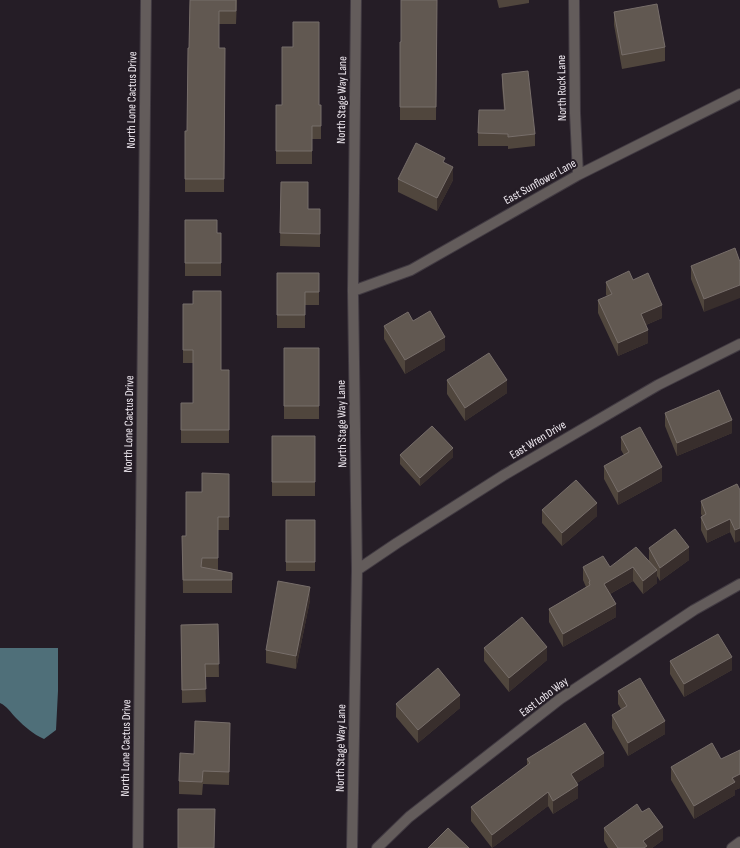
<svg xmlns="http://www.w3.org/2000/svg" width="740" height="848" font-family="'Sofia Sans Condensed',sans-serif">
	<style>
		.water { fill: #4f6f79 }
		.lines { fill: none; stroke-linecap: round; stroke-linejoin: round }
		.minor-casing { stroke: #413a42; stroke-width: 12 }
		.minor { stroke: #635c5b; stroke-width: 10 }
		.wall { fill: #50463d }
		.shaded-wall { fill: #382e2c }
		.building { fill: #615851; stroke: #776e6a }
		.labels { text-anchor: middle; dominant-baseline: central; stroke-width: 4; stroke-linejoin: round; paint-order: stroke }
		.street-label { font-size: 12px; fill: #efe9f0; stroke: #251d26 }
	</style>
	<rect width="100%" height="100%" fill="#251d26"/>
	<path class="water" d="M0,648H58V691L56,730L44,739C33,734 25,727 16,718C11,713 7,706 0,703Z"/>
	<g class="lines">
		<g class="minor-casing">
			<path id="minor" d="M574,0L575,113L578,175
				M353,291L411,270L578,175L740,94
				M357,570L397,543L504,475L658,385L740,344
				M138,848L146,0
				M352,848L357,570L353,291L356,0
				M377,848L409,817L560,699L694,610L740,584
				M732,848L740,842"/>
		</g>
		<use href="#minor" class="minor"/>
	</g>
	<path class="wall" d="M190,0H237L236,24H219V48H225L224,192H185V131H187L189,48Z
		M437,0L436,120H400V42H401Z
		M497,0H529V3L499,8Z
		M614,12L665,47V61L622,69L614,25Z
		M502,74L535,134V146L508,149V146H478V133L504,110L502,86Z
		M276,105H321V139H312V164H276Z
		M445,163L453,180L437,211L398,192V179Z
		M281,182L308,209H320V247L280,246Z
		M185,220L217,233H221V276H185Z
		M740,262L704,312L691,279V266Z
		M277,273H319V305H305V328H277Z
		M633,280L662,318L646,325L648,343L618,356L598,313V300L607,296L606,295V282Z
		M183,304L221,370H229V443H181V403H193V363H183Z
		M384,326L445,350L405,374L384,339Z
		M284,348H319V419H284Z
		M447,380L507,393L465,421L447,394Z
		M665,413L732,433L677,456L665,426Z
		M272,436H315V496H272Z
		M621,437L662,481L618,505L604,479V466L624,455L621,450Z
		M400,455L453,457L420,486L400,464Z
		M229,474V530H218V570L232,573V593H183L182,536H186Z
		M737,484L735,543L730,532L707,543L701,530V517L702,516L701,514V501Z
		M542,510L597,516L562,546L542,523Z
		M286,520H315V571H286Z
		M649,548L689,560L660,581L657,576V583L643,594L633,581L610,594L616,617L563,647L549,622V609L586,587L583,580V567H610L649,561Z
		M310,600L296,669L266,663V650Z
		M218,624L219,677H205L206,702L182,703L181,625Z
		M484,648L547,660L509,692L484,661Z
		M670,661L732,670L684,697L670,674Z
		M618,691L665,734L628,756L612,728V715L621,709L618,704Z
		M396,704L460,708L418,743L396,717Z
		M230,736L229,785L203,784L202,795L179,794V781L194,754Z
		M740,750V788L735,790V795L694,819L671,780V767L721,759Z
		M527,759L604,766L577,783L578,798L553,814L548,806L492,848L471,821V807L527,766Z
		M642,812L663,840L652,848H608L604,841V828Z"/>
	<path class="shaded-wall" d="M453,167V180L437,211V198Z
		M740,285V298L704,312V299Z
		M662,305V318L641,327V314Z
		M648,330V343L618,356V343Z
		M445,337V350L405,374V360Z
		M507,380V393L465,421V408Z
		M732,420V433L677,456V443Z
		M453,448V457L420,486V478Z
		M662,467V481L618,505V492Z
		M597,503V516L562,546V533Z
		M730,519V532L707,543V530Z
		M740,528V541L735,543V530Z
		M689,547V560L660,581V568Z
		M633,567V581L604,597V584Z
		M657,570V583L643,594V581Z
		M310,587V600L296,669V656Z
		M616,604V617L563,647V634Z
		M547,647V660L509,692V678Z
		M732,657V670L684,697V684Z
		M460,695V708L418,743V730Z
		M665,721V734L628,756V743Z
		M230,723V736L229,785V772Z
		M604,753V766L571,787V774Z
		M740,774V788L735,790V795L694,819V806L732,778Z
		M578,785V798L553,814V801Z
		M548,792V806L492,848V835Z
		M663,827V840L652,848H643V841Z"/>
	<path class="building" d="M190,0H236V11H219V48H225L224,179H185V131H187L188,48H189Z
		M401,0H437L436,107H400V42H401Z
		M657,4L665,47L622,55L614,12Z
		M293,22H319V105H321V126H312V151H276V105H282V47H293Z
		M528,71L535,134L508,137V134L478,133L479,110H505L502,74Z
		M416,143L445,158L443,162L453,167L437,198L398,179Z
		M281,182H308V209H320V234L280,233Z
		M185,220H217V233H221V263H185Z
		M735,248L740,262V285L704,299L691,266Z
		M629,271L633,280L648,273L662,305L641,314L648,330L618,343L598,300L612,294L606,282Z
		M277,273H319V292H305V315H277Z
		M193,291H221V370H229V430H181V403H193V350H183V304H193Z
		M430,311L445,337L405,360L384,326L408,312L413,321Z
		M284,348H319V406H284Z
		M489,353L507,380L465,408L447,380Z
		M719,390L732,420L677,443L665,413Z
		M432,426L453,448L420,478L400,455Z
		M640,427L662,467L618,492L604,466L629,452L621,437Z
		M272,436H315V482H272Z
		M202,473L229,474V517H218V558H202L201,567L232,573V580H183L182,536H186V492H202Z
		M576,480L597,503L562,533L542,510Z
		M737,484L740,490V528L735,530L730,519L707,530L701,517L706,514L701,501Z
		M286,520H315V562H286Z
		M675,529L689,547L660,568L649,548Z
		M636,547L657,570L643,581L633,567L604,584L616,604L563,634L549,609L590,585L589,582L590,581L583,567L603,556L610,567Z
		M278,581L310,587L296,656L266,650Z
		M522,617L547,647L509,678L484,648Z
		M218,624L219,664H205L206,689L182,690L181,625Z
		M718,634L732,657L684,684L670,661Z
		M438,668L460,695L418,730L396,704Z
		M640,678L665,721L628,743L612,715L627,706L618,691Z
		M195,721L230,723L229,772L203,771L202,782L179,781L180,753L194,754Z
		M585,723L604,753L571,774L578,785L553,801L548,792L492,835L471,807L530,763L527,759Z
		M712,743L721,759L740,750V774L732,778L735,782L694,806L671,767Z
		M637,804L642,812L649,808L663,827L643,841L647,846L644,848H618L604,828Z
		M178,809H215L214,848H178Z
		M448,828L469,848H428Z"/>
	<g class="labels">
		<g class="street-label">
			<text transform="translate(562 88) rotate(-91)">North Rock Lane</text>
			<text transform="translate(132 100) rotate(-89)">North Lone Cactus Drive</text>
			<text transform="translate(342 100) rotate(-89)">North Stage Way Lane</text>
			<text transform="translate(540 182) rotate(-29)">East Sunflower Lane</text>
			<text transform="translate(129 424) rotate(-89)">North Lone Cactus Drive</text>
			<text transform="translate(342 424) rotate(-91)">North Stage Way Lane</text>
			<text transform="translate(538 440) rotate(-31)">East Wren Drive</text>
			<text transform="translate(544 697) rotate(-37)">East Lobo Way</text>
			<text transform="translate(126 748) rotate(-89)">North Lone Cactus Drive</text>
			<text transform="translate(341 748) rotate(-89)">North Stage Way Lane</text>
		</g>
	</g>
</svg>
